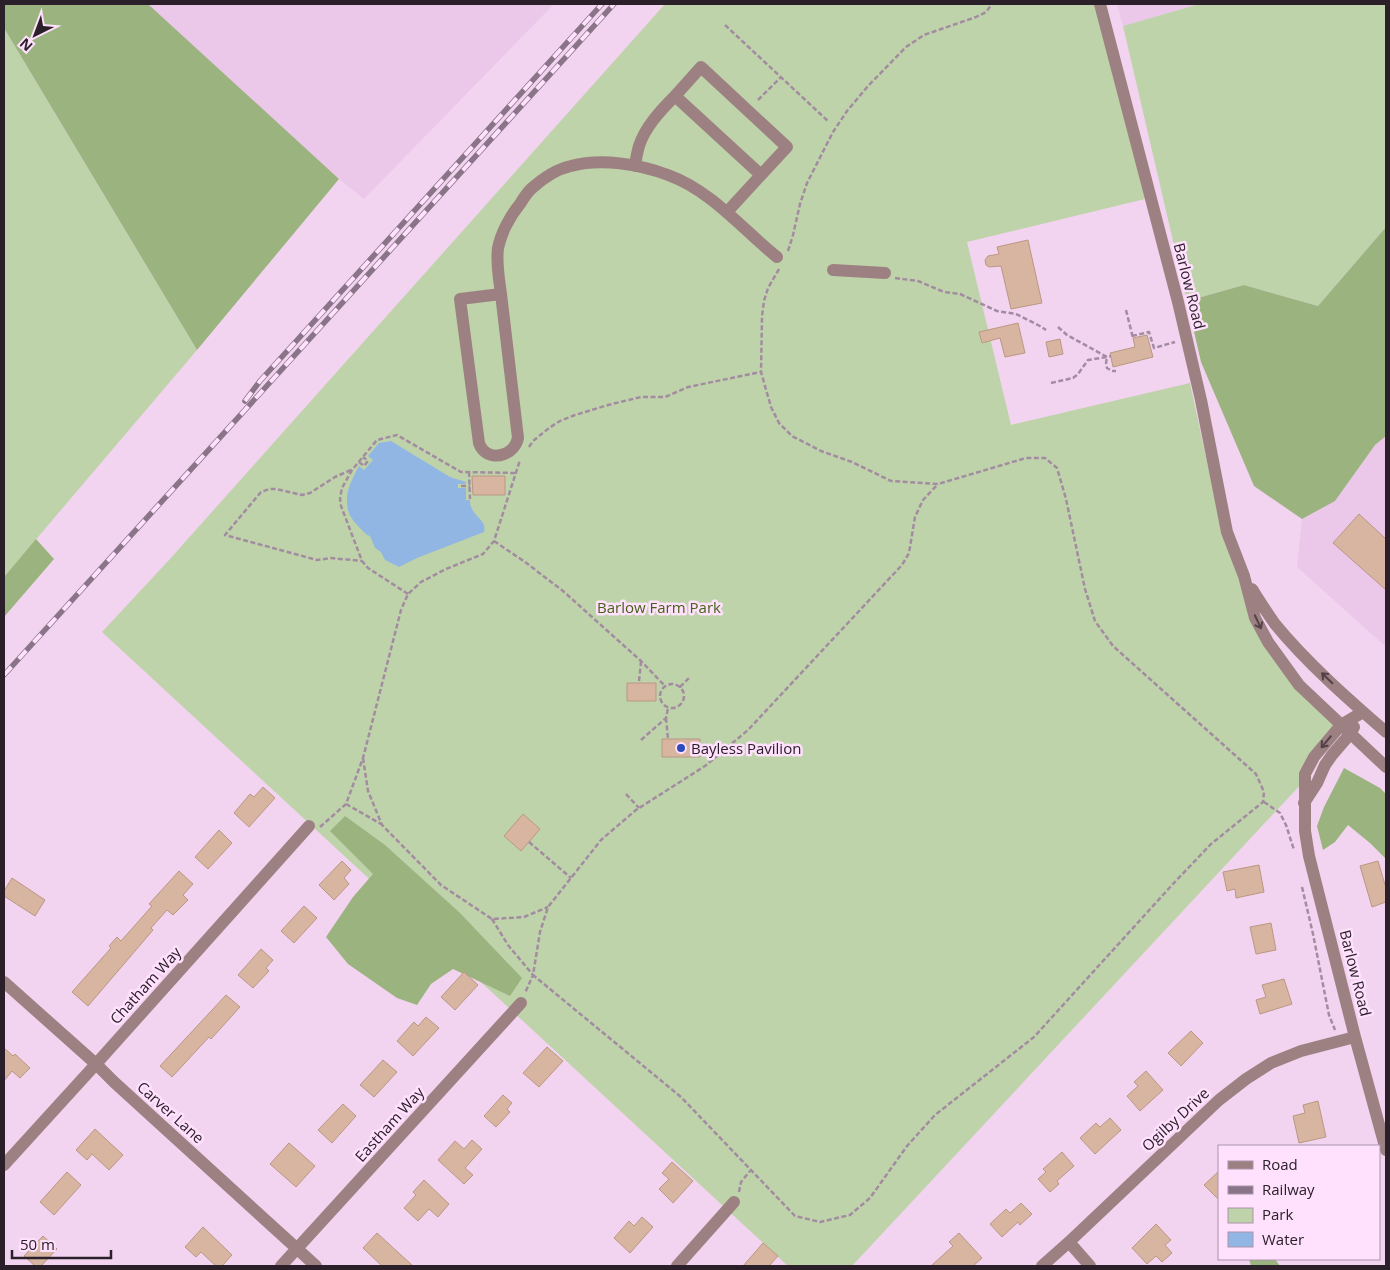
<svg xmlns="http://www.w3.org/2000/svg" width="1390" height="1270" font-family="'Open Sans',sans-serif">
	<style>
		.built { fill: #ebc7e9 }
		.green { fill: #bfd3aa }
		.forest { fill: #9bb37f }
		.water { fill: #92b6e3 }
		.building { fill: #d8b5a0; stroke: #ba9784 }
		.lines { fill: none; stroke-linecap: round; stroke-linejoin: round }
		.path { stroke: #a38ca1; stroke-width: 2.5; stroke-dasharray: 5 2.5; stroke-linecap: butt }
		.minor { stroke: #9d8182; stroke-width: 12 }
		.rail-casing { stroke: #8a7588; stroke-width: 5.5 }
		.rail { stroke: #ffe1fd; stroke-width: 4; stroke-dasharray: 11; stroke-linecap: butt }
		.oneway { stroke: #534249 }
		.poi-dot { fill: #2e4bbb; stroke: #ffe1fd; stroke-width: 2 }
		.labels { text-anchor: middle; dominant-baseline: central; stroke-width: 5; stroke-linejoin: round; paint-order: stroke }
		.street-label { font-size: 15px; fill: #2b202a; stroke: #ffe1fd }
		.park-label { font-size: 15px; fill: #446115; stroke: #ffe1fd }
		.poi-label { font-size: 15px; fill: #2b202a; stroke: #ffe1fd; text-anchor: start }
	</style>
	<rect width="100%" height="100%" fill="#f2d4f0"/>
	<path class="built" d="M148,4H554L364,199L339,179Z
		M1117,4H1199L1123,26Z
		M1386,436V647L1297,567L1302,519L1335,501L1375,445Z"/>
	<path class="green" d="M665,4H1095L1145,199L967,242L1011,425L1190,383L1223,536L1238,576L1253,621L1341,725L1304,781L852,1266H788L102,632L169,560Z
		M1199,4H1386V227L1318,306L1244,285L1187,301L1123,26Z
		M4,28L197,350L4,577Z"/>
	<path class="forest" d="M4,4H148L339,179L197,350L4,28Z
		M1386,227V436L1375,445L1335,501L1302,519L1254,486L1201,362L1187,301L1244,285L1318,306Z
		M36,539L54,559L4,617V577Z
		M1344,768L1380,788L1386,794V859L1370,843L1348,825L1335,842L1323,850L1317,826L1324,807Z
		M345,816L385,845L460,913L522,978L510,996L453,969L431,984L417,1005L397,998L348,964L326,937L353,897L373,874L330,831Z
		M1249,1259H1275L1280,1266H1251Z"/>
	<path class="water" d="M391,441L450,477L466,482V484H458V488H466V500H470C470,517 488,519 484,532L417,558L399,567L385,560L381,552L375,548L370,536L367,535C361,529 352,521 349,513C343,495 351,481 359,466L364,470L373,460L368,456L379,443Z"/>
	<path class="building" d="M1028,240L1042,303L1011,309L1001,266L989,267L986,265L985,260L988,256L999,254L997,247Z
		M1018,323L1025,353L1005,357L1000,338L982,343L979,332Z
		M1147,335L1153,357L1113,367L1110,353L1135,347L1133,338Z
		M1060,339L1063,354L1049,357L1046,342Z
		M472,476H505V495H473Z
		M1359,514L1386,539V590L1333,543Z
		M627,683H656V701H627Z
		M662,739H700V757H662Z
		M263,787L275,798L249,827L234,813L250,794L254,797Z
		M523,814L540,829L521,851L504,836Z
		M219,830L232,843L208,869L195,857Z
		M342,861L351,870L344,878L349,884L334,900L319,885Z
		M1378,861L1386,888V902L1372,907L1360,866Z
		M1259,865L1264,892L1236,898L1235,889L1227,891L1223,872Z
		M179,871L193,884L183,895L188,900L173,915L167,910L151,928L153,930L88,1006L72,992L111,948L109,946L117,937L121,941L152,906L149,904Z
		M12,878L45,900L35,916L4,896V891Z
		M304,906L317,918L294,943L281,931Z
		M1271,923L1276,950L1256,954L1250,927Z
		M261,949L273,960L266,968L269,971L253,988L238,975Z
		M464,972L478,985L455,1010L441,997Z
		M1284,979L1292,1004L1260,1014L1256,1000L1266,997L1262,985Z
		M226,995L240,1007L211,1039L209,1037L172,1077L160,1066Z
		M426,1017L439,1028L413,1056L397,1041L414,1022L418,1026Z
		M1191,1031L1203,1043L1181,1066L1168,1053Z
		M547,1047L563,1061L539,1087L523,1073Z
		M4,1048L13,1056L15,1054L30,1068L20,1078L12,1071L4,1081Z
		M383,1060L397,1072L374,1097L360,1085Z
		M1146,1071L1163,1090L1140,1111L1127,1096L1138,1086L1134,1082Z
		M503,1095L512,1103L507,1109L510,1112L496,1127L484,1116Z
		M1318,1101L1326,1137L1299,1143L1293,1116L1305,1113L1303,1105Z
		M343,1104L356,1116L332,1143L318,1130Z
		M1110,1118L1121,1130L1095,1154L1080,1138L1096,1123L1100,1127Z
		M95,1129L123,1155L109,1170L92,1154L87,1160L76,1150Z
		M472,1140L482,1149L465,1168L473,1175L464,1184L438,1160L455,1141L464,1149Z
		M289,1143L315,1166L296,1187L270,1164Z
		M1062,1152L1074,1166L1057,1181L1059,1184L1050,1192L1038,1179L1046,1172L1043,1169Z
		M672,1162L693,1181L673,1203L659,1189L669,1179L662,1173Z
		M1219,1171V1200L1204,1185Z
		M67,1172L81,1185L54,1215L40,1202Z
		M424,1180L449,1204L438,1217L429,1209L418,1221L404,1208L416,1195L413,1192Z
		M1021,1203L1032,1214L1020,1225L1018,1222L1002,1237L990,1224L1006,1209L1010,1213Z
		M642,1217L653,1227L630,1253L614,1238L629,1221L634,1226Z
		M1156,1224L1171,1240L1165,1245L1172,1253L1162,1262L1156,1256L1147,1264L1132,1248Z
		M203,1227L232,1255L222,1266H216L201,1252L196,1257L185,1247Z
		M377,1233L413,1266H382L363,1248Z
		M959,1233L982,1258L973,1266H931L953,1246L949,1242Z
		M43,1236L57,1249L41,1266H35L24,1256Z
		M763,1243L778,1256L769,1266H743Z"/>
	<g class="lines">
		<path class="path" d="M725,25L829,122
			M758,100L781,77
			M788,251L793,235L800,204L807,183L833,132L847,111L868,86L906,47L924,35L976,17L986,12L992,4
			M779,269L768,288L764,301L762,316L761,372L771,407L779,423L792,436L821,451L852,462L891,481L938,484L1026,458H1045L1057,468L1066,499L1085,589L1095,621L1113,646L1256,774L1264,792L1263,802L1211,844L1172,885L1034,1037L935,1115L907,1146L870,1198L850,1215L820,1222L795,1216L681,1097L533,975L540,932L548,907L601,840L636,810L705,766L748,730L902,565L909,553L915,517L923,500L938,484
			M895,278L918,281L944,292L960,294L997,311L1016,314L1040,326L1046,330
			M1126,310L1133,338
			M1058,327L1067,335L1107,357L1111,356
			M1132,336L1149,332L1154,348L1175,342
			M1051,383L1073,378L1078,374L1088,360L1107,357L1106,363L1107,368L1112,371H1116
			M529,447L533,441L549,428L560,421L575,415L608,405L641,397H665L688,387L761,372
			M359,462L364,466L368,461L363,457
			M351,470L335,477L310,493L302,495L276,489H269L261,492L225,535L317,560L331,558L362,561
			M469,472L470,499
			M461,486H470
			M494,541L525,562L563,591L641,661L665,686
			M408,594L368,568L362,561L341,506L340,498L342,488L352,470L377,440L397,435L461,472L516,473
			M639,681L641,662
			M660 696a12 12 0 1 1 24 0a12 12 0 1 1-24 0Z
			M680,687L690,677
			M666,718L668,739
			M641,740L666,718L668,708
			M363,758L368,791L382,825L441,885L492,919L524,917L548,907
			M626,794L639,808
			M1264,802L1280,813L1286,825L1294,850
			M346,804L381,824
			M320,827L346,804L363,758L401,610L408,594L421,582L446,569L483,554L494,541L520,460
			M529,842L571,878
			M1302,887L1313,934L1329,1015L1335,1030
			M492,919L508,945L533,975L525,993
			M739,1192L741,1182L750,1171"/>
		<path class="minor" d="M1100,4L1178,302L1201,400L1227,532L1244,576L1255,618L1268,642L1299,685L1386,767
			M701,67L787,147L761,175L675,96Z
			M635,166C636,159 637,153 639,146C645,127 661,110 675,96
			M727,212L761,175
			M833,270L885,273
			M501,294L460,299L479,443C480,446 481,448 483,450C495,462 515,453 518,438L501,294C499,279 496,263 498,248C501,233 510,216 520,204C523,199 527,193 531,189C542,179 557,169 571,166C601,158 639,164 668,175C712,191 742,229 777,257
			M1252,589C1259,600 1267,613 1275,624C1307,663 1348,699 1386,732
			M1363,712L1341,725L1314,757L1305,774V831L1309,856L1355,1037L1386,1150
			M1304,803L1317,783L1325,765L1332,755L1350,734L1354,727
			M4,982L96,1064L114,1082L316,1266
			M4,1165L96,1064L309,826
			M1069,1242L1090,1266
			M281,1266L521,1003
			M677,1266L734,1202
			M1042,1266L1069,1242L1219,1100L1246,1079L1271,1063L1301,1051L1355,1037"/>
		<g class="rail-casing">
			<path id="rail" d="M245,401L260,381L602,4
				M4,675L614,4"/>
		</g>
		<use href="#rail" class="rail"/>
	</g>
	<defs><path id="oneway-shaft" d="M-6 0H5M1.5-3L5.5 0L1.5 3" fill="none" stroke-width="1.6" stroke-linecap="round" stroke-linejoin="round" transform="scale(1.25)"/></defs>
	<g class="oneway">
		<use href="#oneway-shaft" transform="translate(1258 622) rotate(65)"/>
		<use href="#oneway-shaft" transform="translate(1327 678) rotate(-136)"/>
		<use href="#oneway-shaft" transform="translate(1326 742) rotate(130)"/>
	</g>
	<circle class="poi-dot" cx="681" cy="748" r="5"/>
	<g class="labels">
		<g class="street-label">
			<text transform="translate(1190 286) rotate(76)">Barlow Road</text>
			<text transform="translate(1356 973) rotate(76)">Barlow Road</text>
			<text transform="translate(145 985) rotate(-48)">Chatham Way</text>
			<text transform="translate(171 1112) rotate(42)">Carver Lane</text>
			<text transform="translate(1175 1119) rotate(-43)">Ogilby Drive</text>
			<text transform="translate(389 1124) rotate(-48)">Eastham Way</text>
		</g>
		<g class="park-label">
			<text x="659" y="607">Barlow Farm Park</text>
		</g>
		<g class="poi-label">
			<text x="691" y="748">Bayless Pavilion</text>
		</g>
	</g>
	<rect width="1390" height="1270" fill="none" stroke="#2b202a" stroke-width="10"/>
	<rect x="1218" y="1145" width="162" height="115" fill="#ffe1fd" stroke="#aa94a9"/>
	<rect x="1228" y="1161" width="25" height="8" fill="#9d8182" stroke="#aa94a9"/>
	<text x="1262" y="1170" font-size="15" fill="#2b202a">Road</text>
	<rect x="1228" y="1186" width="25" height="8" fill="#8a7588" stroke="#aa94a9"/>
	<text x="1262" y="1195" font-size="15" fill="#2b202a">Railway</text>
	<rect x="1228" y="1208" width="25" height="15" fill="#bfd3aa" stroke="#aa94a9"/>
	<text x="1262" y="1220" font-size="15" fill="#2b202a">Park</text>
	<rect x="1228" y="1232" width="25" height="15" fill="#92b6e3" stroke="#aa94a9"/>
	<text x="1262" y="1245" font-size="15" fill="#2b202a">Water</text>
	<g transform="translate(35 35) rotate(222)" stroke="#ffe1fd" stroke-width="4" paint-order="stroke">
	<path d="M0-4L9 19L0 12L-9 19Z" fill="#2b202a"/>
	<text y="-8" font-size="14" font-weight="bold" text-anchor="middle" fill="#2b202a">N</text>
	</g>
	<path d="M12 1250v8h99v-8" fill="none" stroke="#2b202a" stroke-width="2.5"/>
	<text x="20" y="1250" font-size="15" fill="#2b202a" stroke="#ffe1fd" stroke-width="4" paint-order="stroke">50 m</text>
</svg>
